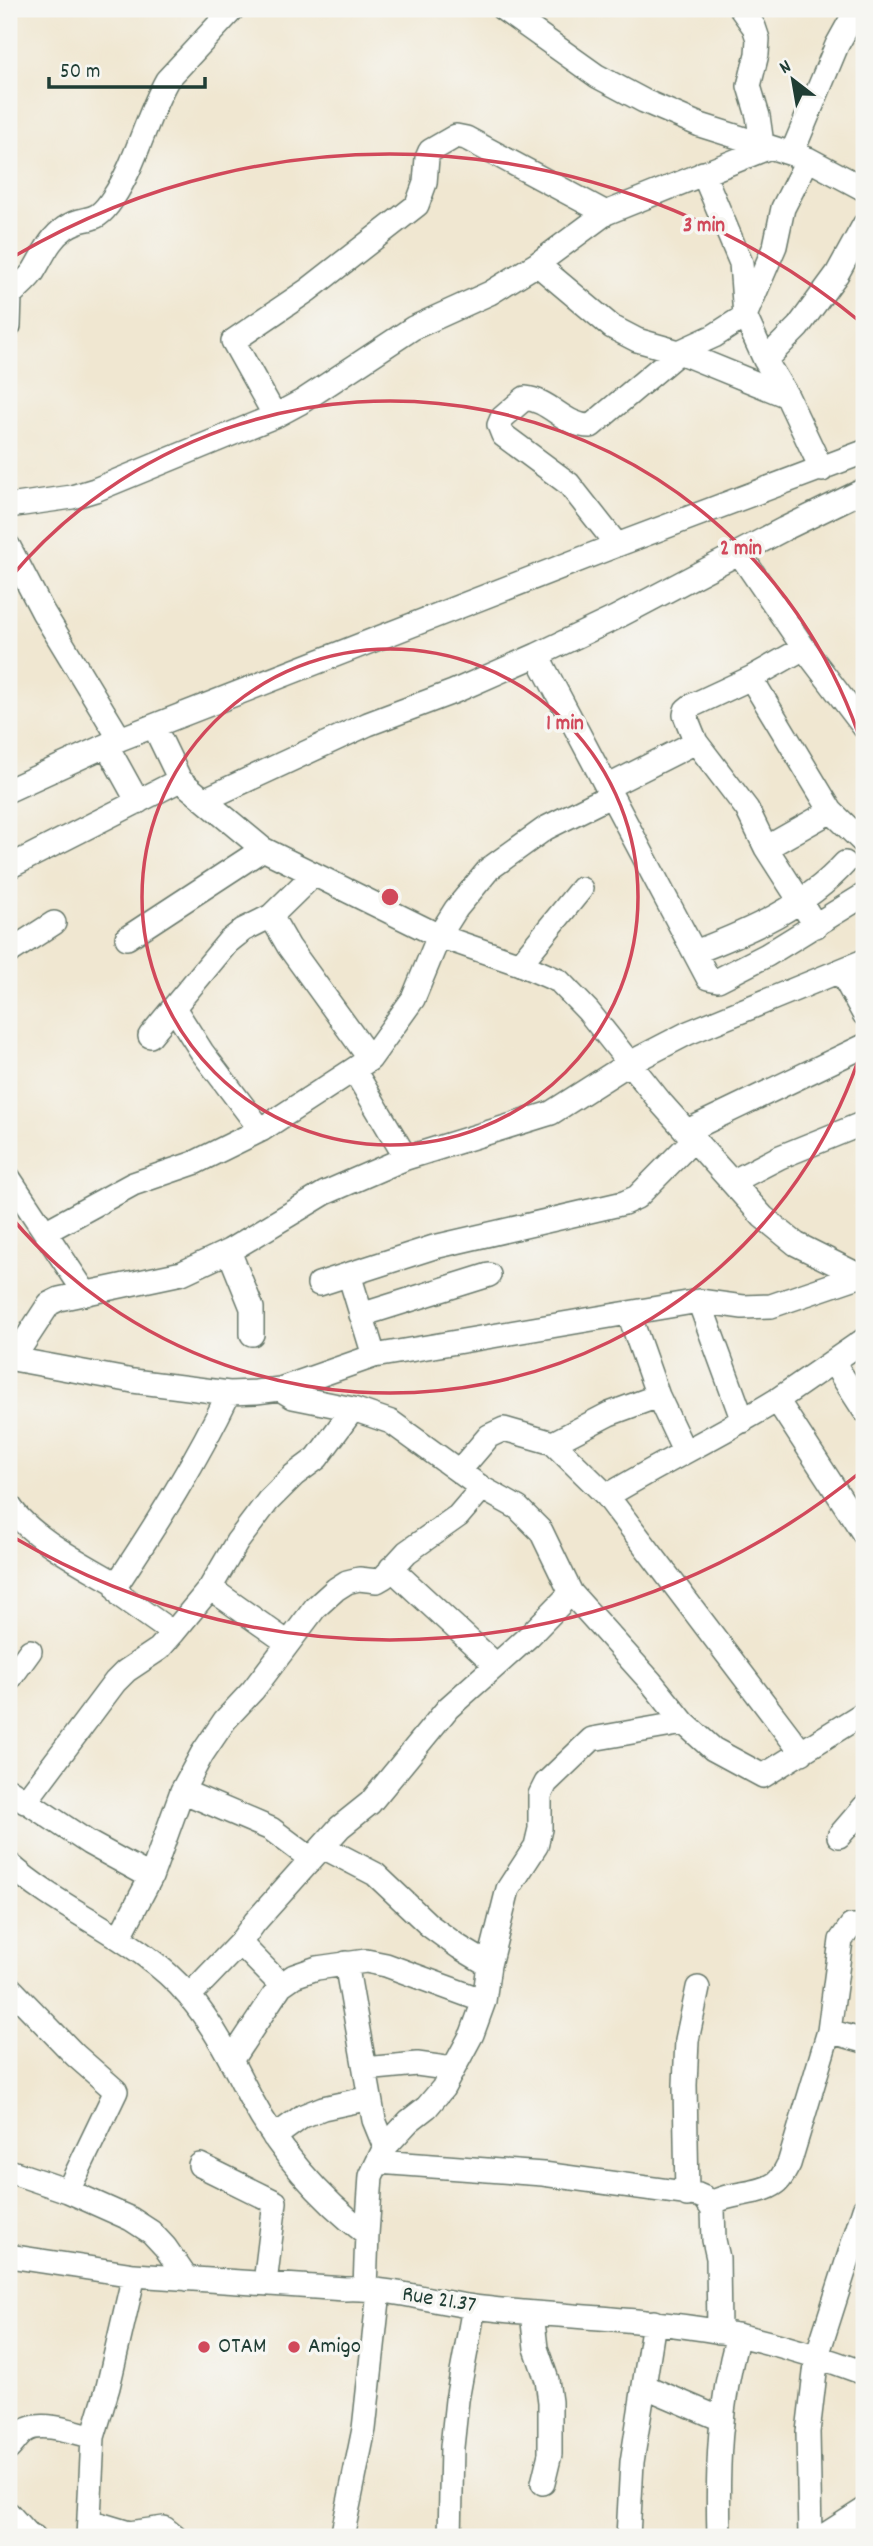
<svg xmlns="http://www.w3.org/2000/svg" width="873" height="2546" font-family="Dekko,sans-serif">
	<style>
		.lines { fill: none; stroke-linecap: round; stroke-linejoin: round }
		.minor-casing { stroke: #68786b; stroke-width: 26 }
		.minor { stroke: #fff; stroke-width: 23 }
		.ring { fill: none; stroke: #d1495b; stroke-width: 3.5 }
		.poi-dot { fill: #d1495b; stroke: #f6f6f2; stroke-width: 2.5 }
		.labels { text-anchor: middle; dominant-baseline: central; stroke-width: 7; stroke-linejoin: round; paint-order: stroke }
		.street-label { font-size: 23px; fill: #1f3d34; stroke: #f6f6f2 }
		.poi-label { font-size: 23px; fill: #1f3d34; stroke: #f6f6f2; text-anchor: start }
		.centre { fill: #d1495b; stroke: #f6f6f2; stroke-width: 3.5 }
		.ring-label { font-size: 21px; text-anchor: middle; font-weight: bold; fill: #d1495b; stroke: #f6f6f2; stroke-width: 7; stroke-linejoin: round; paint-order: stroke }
	</style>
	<rect width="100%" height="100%" fill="#f6f6f2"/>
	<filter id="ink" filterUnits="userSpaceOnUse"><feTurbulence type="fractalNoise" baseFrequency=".0143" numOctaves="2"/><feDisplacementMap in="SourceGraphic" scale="14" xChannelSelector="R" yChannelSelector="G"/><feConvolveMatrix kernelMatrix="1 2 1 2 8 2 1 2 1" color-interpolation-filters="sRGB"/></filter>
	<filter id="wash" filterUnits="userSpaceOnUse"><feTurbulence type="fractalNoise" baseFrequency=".00686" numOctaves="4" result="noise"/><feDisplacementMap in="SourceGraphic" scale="28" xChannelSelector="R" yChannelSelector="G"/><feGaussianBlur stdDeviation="1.57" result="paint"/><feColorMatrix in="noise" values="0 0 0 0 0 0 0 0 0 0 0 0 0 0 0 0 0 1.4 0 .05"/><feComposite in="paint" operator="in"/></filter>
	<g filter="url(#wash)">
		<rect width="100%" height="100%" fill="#f0e7d1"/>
	</g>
	<g filter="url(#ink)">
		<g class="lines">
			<g class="minor-casing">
				<path id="minor" d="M503,9L597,76L644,101L700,125L808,159L864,189
					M741,9L754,27L758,39L757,54L749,86L758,116L762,144
					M792,153L837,45L857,9
					M703,173L741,263L745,316L765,360L787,396
					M537,264L612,327L637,340L679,352L787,396L822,470
					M9,326L10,295C18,288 27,280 33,272C43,256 49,239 65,228C87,212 93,229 113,198C137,162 146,117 167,80L233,9
					M765,360L798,327L837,274L864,225
					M275,416L233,341L308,290L417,205L425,183L427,158L430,151L456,136L466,138L606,213
					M9,506L72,497L95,490L275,416L301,402L413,328L490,293L537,264L606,213L770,147
					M617,545L569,484L503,435L499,425L502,418L525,398C550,400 566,427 591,426L679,352L714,336L745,316L775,246L783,208L808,159
					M9,547L43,612L120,739
					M740,554L804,648L864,727
					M804,648L751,678L691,706L686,710L685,715L696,742L747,809L766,848L816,926
					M537,655L708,978L718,980L767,955L864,895
					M751,678L831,811L864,843
					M154,726L180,780L263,849L439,936L520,964L559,981L588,1011L662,1104L763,1217L796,1244L864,1278
					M107,746L138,802
					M607,787L696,742
					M9,790L120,739L617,545L864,452
					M206,799L368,724L453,692L537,655L615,618L784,529L864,490
					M766,848L831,811
					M9,867L180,780
					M271,916L289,947L370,1059
					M127,938L263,849
					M9,952L54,923
					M695,952C750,931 805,907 845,863
					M520,964L581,889
					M841,972L864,1014
					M174,1008L202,1052L261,1130
					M150,1036L228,942L243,930L271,916L313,875
					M354,1070L406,1158
					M687,1131L864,1046
					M9,1178L86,1294
					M732,1182L780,1157L864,1123
					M45,1232L133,1184L194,1163L261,1130L370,1059L413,999L439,936L456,909L489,869L546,828L610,796
					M229,1251L252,1308V1334
					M349,1274L374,1356
					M319,1284L434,1247L624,1203L637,1197L694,1139
					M699,1301L743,1421
					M629,1314L658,1396L684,1451
					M361,1315L489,1275
					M864,1340L777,1400L864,1534
					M9,1357L13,1359L49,1304L59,1299L182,1273L229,1251L325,1193L406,1158L551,1113L628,1064L688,1033L864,961
					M13,1359L133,1381L229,1393L256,1392L280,1389L374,1356L699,1301L743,1307L771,1306L859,1276
					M833,1362L864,1410
					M280,1389L293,1397L353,1409L391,1422L482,1488L518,1508L541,1531L571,1593L651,1682L684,1723L713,1749L763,1776L864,1713
					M553,1443L609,1414L658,1396
					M459,1471L489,1436L504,1429L553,1443L607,1496L802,1753
					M607,1496C663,1462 722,1434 777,1400
					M9,1505C29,1537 85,1565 117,1584
					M391,1568L496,1665
					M210,1588L288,1643
					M173,1633L122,1597L118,1591L117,1584C158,1522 197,1460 229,1393
					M9,1680L30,1651
					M9,1790L89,1843L151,1877
					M182,1791L271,1829L311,1859
					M25,1802L115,1682L126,1671L159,1649L173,1633L210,1588L237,1542L268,1501L294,1475L317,1458L353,1409
					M839,1836L864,1807
					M323,1847L375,1874L430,1926L459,1947L489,1965
					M9,1864C65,1914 140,1938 189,1996C215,2027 232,2062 250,2097C278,2150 320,2199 367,2234L365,2288
					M119,1938L151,1877L182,1791L202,1754L225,1720L253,1690L315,1608L336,1589L347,1582L359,1579L377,1581L384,1577L407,1552L458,1516L482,1488
					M240,1943L281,1985
					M346,1963L374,2120L385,2147
					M9,1987L75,2055L116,2091L68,2191
					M189,1996L240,1943L255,1922L340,1827L370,1803L448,1708L529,1636L571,1593
					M829,2031L864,2041
					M232,2059L281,1985L294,1976L317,1968L366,1961L386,1965L484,2001
					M365,2069L417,2064L453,2069
					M274,2137L303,2116L323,2108L370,2098
					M378,2162L543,2174L698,2195L705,2198L713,2210L714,2240L718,2258L719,2332
					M200,2165L275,2202L265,2283
					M9,2171L68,2191L131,2219L151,2232L165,2247L187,2279
					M687,2195L685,2085L687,2040L698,1988
					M710,2204C731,2191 758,2196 776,2183C782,2179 785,2170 789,2164L829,2031L841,1940L851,1926H864
					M367,2234L371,2176L385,2147L409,2121L427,2107L443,2088L472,2034L484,2001L489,1965L508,1889L536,1846L540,1829V1795L546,1783L592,1739L684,1723
					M9,2256L134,2275L345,2289C390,2287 436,2303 482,2308C561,2317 642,2318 721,2332C770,2341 818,2356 864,2373
					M532,2313L536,2348L547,2380L550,2402V2454L543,2483
					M644,2386L721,2419
					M9,2448C14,2443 19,2435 25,2431C40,2420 76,2432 93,2437
					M9,2514L26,2533L34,2537
					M89,2521L129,2533L164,2528L175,2537
					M88,2537L93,2437L108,2387L134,2275
					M342,2537L364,2429L379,2291
					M450,2537L452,2447L457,2400L474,2307
					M628,2537L632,2462L654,2322
					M719,2537C717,2467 719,2404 738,2335
					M810,2537L808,2432L817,2356L864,2209
					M822,2537L864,2510"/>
			</g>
			<use href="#minor" class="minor"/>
		</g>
	</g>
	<g class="ring">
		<circle cx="390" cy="897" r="248"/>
		<path d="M863 1046A496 496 0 0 1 10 1216M10 578A496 496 0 0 1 863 748"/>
		<path d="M863 1470A743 743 0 0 1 13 1537M13 257A743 743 0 0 1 863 324"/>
	</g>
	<g class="poi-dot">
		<circle cx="204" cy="2347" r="7"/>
		<circle cx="294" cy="2347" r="7"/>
	</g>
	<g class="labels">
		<g class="street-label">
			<text transform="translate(439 2301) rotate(9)">Rue 21.37</text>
		</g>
		<g class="poi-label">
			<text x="218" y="2347">OTAM</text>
			<text x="308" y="2347">Amigo</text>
		</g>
	</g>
	<circle cx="390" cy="897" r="10" class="centre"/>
	<g class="ring-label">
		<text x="704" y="231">3 min</text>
		<text x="741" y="554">2 min</text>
		<text x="565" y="729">1 min</text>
	</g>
	<rect width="873" height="2546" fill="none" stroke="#f6f6f2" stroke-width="35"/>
	<g transform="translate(793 80) rotate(329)" stroke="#f6f6f2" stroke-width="5" paint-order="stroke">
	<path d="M0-5L12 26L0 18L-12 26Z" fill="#1f3d34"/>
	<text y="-10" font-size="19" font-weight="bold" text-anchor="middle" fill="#1f3d34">N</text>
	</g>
	<path d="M49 77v10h156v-10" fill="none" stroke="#1f3d34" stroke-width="3.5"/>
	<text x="60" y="77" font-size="21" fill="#1f3d34" stroke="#f6f6f2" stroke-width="5" paint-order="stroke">50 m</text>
</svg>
